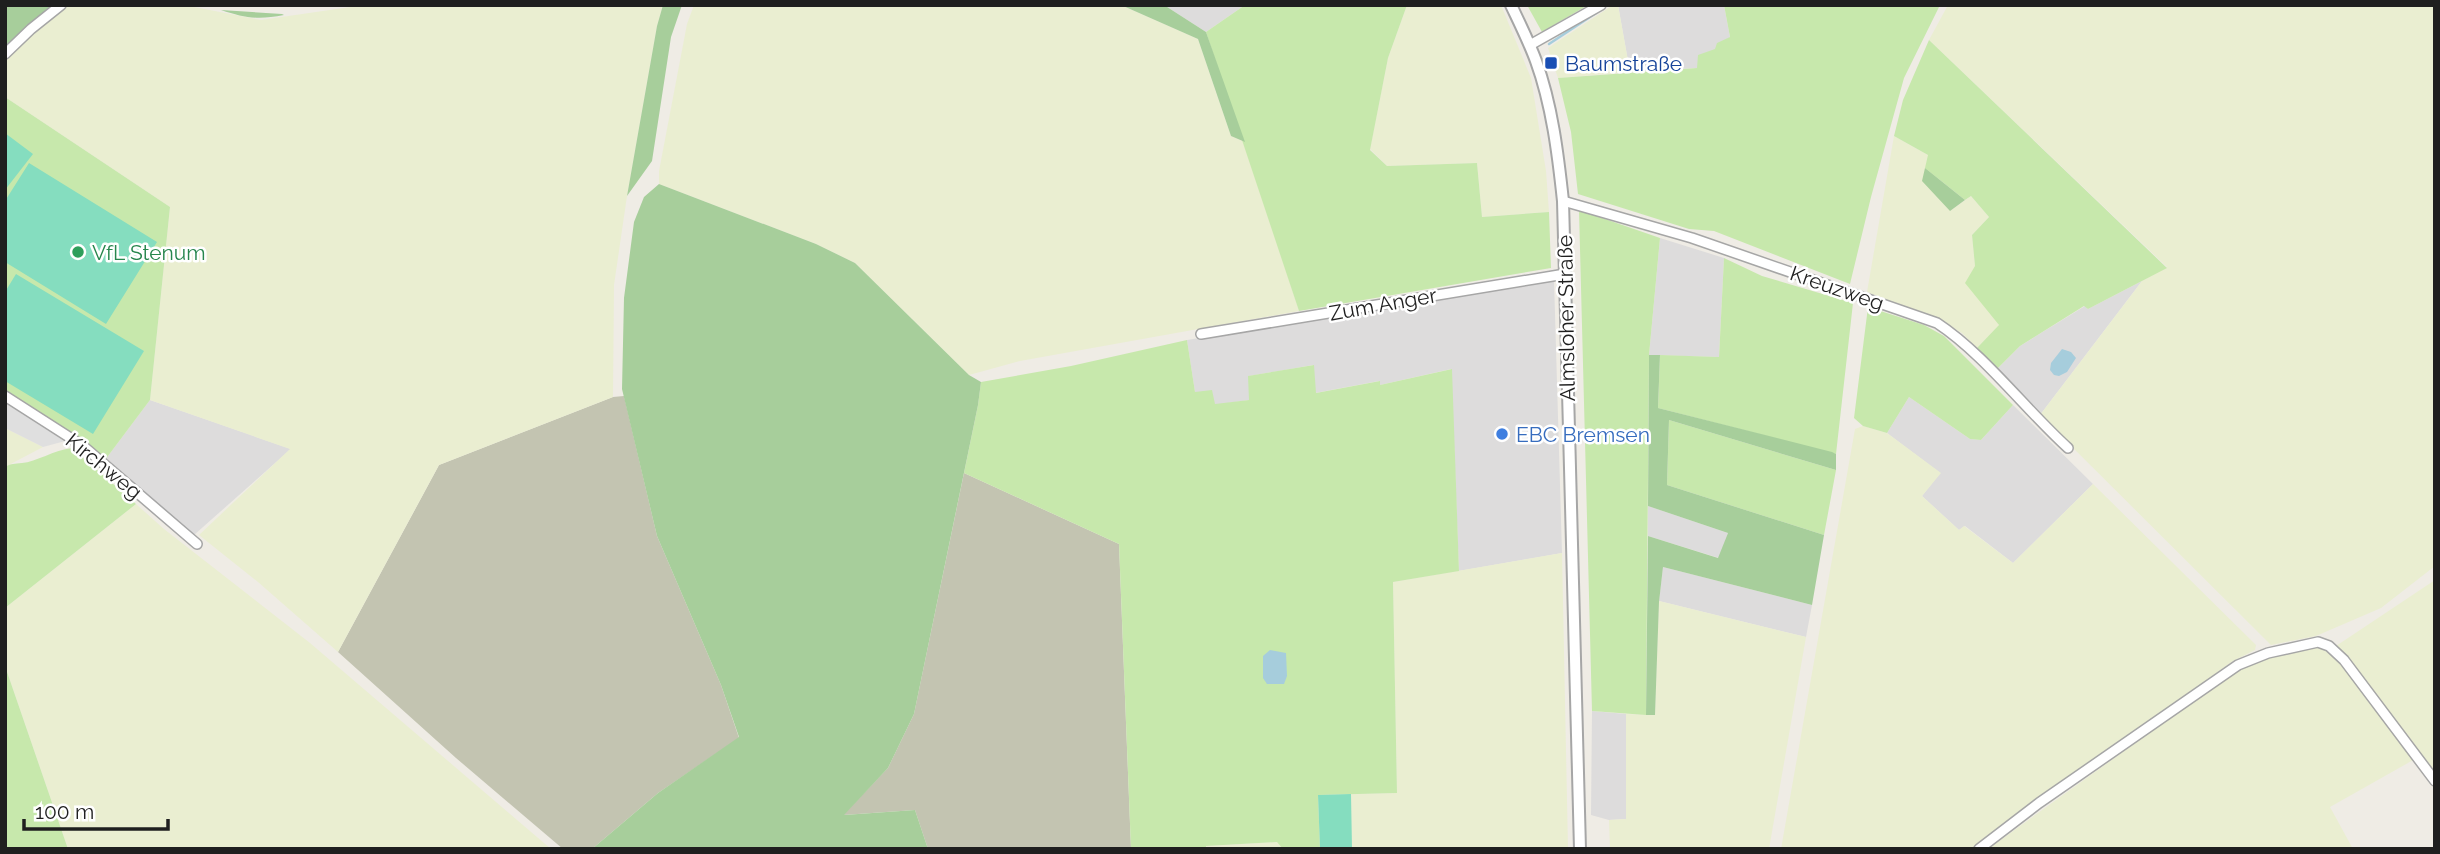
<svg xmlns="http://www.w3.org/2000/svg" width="2440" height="854" font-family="Raleway,sans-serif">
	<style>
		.residential { fill: #dddcdc }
		.construction { fill: #c3c4b1 }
		.farmland { fill: #eaeed1 }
		.grass { fill: #c7e8ac }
		.forest { fill: #a7ce9b }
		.pitch { fill: #85ddbf }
		.parking { fill: #dfdfdf }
		.water { fill: #a6cddc }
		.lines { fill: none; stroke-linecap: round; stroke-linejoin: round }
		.stream { stroke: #a6cddc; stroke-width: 2.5 }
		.minor-casing { stroke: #a6a6a6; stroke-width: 12 }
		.tertiary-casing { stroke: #a6a6a6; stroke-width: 14 }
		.minor { stroke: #fff; stroke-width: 9 }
		.tertiary { stroke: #fff; stroke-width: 10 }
		.transit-dot { fill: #1a4fb4; stroke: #fff; stroke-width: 2.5 }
		.leisure-dot { fill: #2e9e5b; stroke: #fff; stroke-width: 2.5 }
		.shop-dot { fill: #3f7fe0; stroke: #fff; stroke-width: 2.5 }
		.labels { text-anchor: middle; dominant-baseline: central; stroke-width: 5; stroke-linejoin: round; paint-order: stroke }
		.transit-label { font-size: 21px; fill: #164399; stroke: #fff; text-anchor: start }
		.leisure-label { font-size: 21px; fill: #27864d; stroke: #fff; text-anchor: start }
		.street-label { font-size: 21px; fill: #1f1f1f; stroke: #fff }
		.shop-label { font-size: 21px; fill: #366cbe; stroke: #fff; text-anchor: start }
	</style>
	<rect width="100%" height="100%" fill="#efece5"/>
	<path class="residential" d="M1164,5H1245L1206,32Z
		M1618,5H1724L1730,37L1697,68L1630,72Z
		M1660,238L1724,258L1719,357L1649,355Z
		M1554,280L1562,553L1459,571L1451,369L1380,385L1379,381L1315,393L1313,365L1249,376V400L1214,405L1195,392L1187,340Z
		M2142,281L2040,415L1996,370L2020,346L2085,306L2088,309Z
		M1909,397L1970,439L1981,440L2013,405L2093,484L2013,563L1965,526L1959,530L1922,496L1940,473L1887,433Z
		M150,400L291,449L194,535L105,460Z
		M1648,506L1728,533L1719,558L1648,536Z
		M1663,567L1812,605L1806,637L1659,601Z
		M1592,711L1626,714V819L1609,820L1591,815Z"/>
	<path class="construction" d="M624,396L657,536L721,685L739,738L658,793L592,849H563L456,758L338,652L439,465L613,397Z
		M964,473L1119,544L1131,849H928L915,810L843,815L888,768L914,714Z"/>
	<path class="farmland" d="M69,5H184L261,20L364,5H663L657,26L627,196L614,285L613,397L439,465L338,652L258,582L199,535L290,449L150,400L170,207L5,97V58L32,31Z
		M694,5H1121L1198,39L1231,136L1245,142L1299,311L1020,361L969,375L855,263L816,244L659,184V171L687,24Z
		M1407,5H1501L1531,78L1546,171L1549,212L1482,217L1477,163L1387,166L1370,149L1388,58Z
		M1613,5H1618L1630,72L1558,78L1548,48Z
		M1948,5H2435V566L2381,608L2316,636L2271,645L2040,415L2142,281L2167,267L1929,40Z
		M1894,136L1928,155L1950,211L1971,196L1989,217L1972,235L1975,266L1999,326L1977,348L1962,333L1939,320L1867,292Z
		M1863,426L1887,433L1941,473L1922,496L1959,530L1964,526L2013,563L2093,484L2256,645L2255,650L2233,661L1972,849H1781L1855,429Z
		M5,428L43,447L5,467Z
		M136,504L164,529L310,643L551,849H68L5,666V608Z
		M1562,553L1568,849H1320L1318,795L1397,793L1393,582Z
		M2435,580V773L2336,646Z
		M1659,601L1806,637L1769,849H1610L1609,820L1626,819V714L1655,715Z
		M2319,647L2329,650L2415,759L2330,807L2353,849H1988L2238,669L2269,657Z
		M1278,842L1283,849H1206V846Z"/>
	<path class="grass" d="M1245,5H1407L1388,58L1370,150L1387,166L1477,163L1482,217L1549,212L1551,268L1299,311L1206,32Z
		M1527,5H1588L1542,32Z
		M1724,5H1940L1904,78L1871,197L1850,284L1714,231L1689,229L1578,194L1571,132L1558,78L1697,68L1698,55L1715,49L1717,43L1730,37Z
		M1929,40L2167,268L2088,309L2084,306L2020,346L1996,370L1977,348L1999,325L1965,283L1975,266L1972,235L1989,217L1971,196L1965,200L1925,168L1928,155L1894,136L1903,100Z
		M5,97L170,207L150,400L105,460L80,438L5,392Z
		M1579,210L1660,238L1649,355L1646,715L1592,711Z
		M1724,258L1762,276L1853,303L1836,454L1658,408L1660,355L1719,357Z
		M1868,307L1924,325L1944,336L2013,405L1981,440L1970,439L1909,397L1887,433L1863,426L1854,418Z
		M1187,340L1195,392L1212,390L1215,404L1249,400L1248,376L1314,365L1316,393L1380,381V385L1452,369L1459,571L1393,582L1397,793L1318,795L1320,849H1283L1277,842L1206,846V849H1131L1119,544L964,473L978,405L981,382L1071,366Z
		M1669,420L1836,470L1824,535L1667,485Z
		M72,448L136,504L5,608V467C12,463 14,464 22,463C36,462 54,450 72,448Z
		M5,666L68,849H5Z"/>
	<path class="forest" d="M5,5H56L5,49Z
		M663,5H682L671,37L652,161L627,196L657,26Z
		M1121,5H1164L1206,32L1245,142L1231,136L1198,39Z
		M221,10L282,14L284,15C258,20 245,18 221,10Z
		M1925,168L1965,200L1950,211L1922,181Z
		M659,184L816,244L855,263L969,375L981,382L978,405L914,714L888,768L844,815L915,810L928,849H592L658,793L739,737L721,685L657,536L622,389L624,298L634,222L644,197Z
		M1649,355H1660L1658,408L1832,452L1836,454V470L1669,420L1667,485L1824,535L1812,605L1663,567L1659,602L1655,715H1646L1648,536L1718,558L1728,533L1648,506Z"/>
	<path class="pitch" d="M5,133L33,154L5,190Z
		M29,163L157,242L106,324L5,262V201Z
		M16,274L144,351L93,434L5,381V292Z
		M1351,794L1352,849H1320L1318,795Z"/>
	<path class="parking" d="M5,402L69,440L43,447L5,428Z"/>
	<path class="water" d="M2062,349L2071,352L2076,358L2067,372L2059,376L2054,375L2050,370L2051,363Z
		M1270,650L1286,653L1287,676L1284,684H1267L1263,678V656Z"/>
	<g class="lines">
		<path class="stream" d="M1549,44L1596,13"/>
		<g class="minor-casing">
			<path id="minor" d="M1530,45L1601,5
				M5,54L31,29L61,5
				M1563,201L1692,238L1937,323C1984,354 2025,409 2068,448
				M1201,334L1565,274
				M5,396L83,446L197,544
				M1979,849L2039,803L2238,665L2268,653L2318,642L2329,646L2344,660L2435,781"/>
		</g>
		<g class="tertiary-casing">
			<path id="tertiary" d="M1511,5C1520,24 1529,42 1536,61C1552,105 1558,154 1563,201L1580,849"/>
		</g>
		<use href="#minor" class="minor"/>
		<use href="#tertiary" class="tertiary"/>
	</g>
	<rect class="transit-dot" x="1544" y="56" width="14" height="14" rx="3.5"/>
	<circle class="leisure-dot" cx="78" cy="252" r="7"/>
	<circle class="shop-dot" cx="1502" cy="434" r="7"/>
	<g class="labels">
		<g class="transit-label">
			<text x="1565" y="63">Baumstraße</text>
		</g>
		<g class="leisure-label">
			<text x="92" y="252">VfL Stenum</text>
		</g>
		<g class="street-label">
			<text transform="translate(1837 288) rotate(19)">Kreuzweg</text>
			<text transform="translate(1383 304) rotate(-10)">Zum Anger</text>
			<text transform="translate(1566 318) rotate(-91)">Almsloher Straße</text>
			<text transform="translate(104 466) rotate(39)">Kirchweg</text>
		</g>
		<g class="shop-label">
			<text x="1516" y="434">EBC Bremsen</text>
		</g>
	</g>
	<rect width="2440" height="854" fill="none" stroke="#1f1f1f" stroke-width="14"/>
	<path d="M24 819v10h144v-10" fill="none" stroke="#1f1f1f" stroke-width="3.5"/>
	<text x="35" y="819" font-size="21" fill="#1f1f1f" stroke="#ffffff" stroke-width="5" paint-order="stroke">100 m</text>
</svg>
